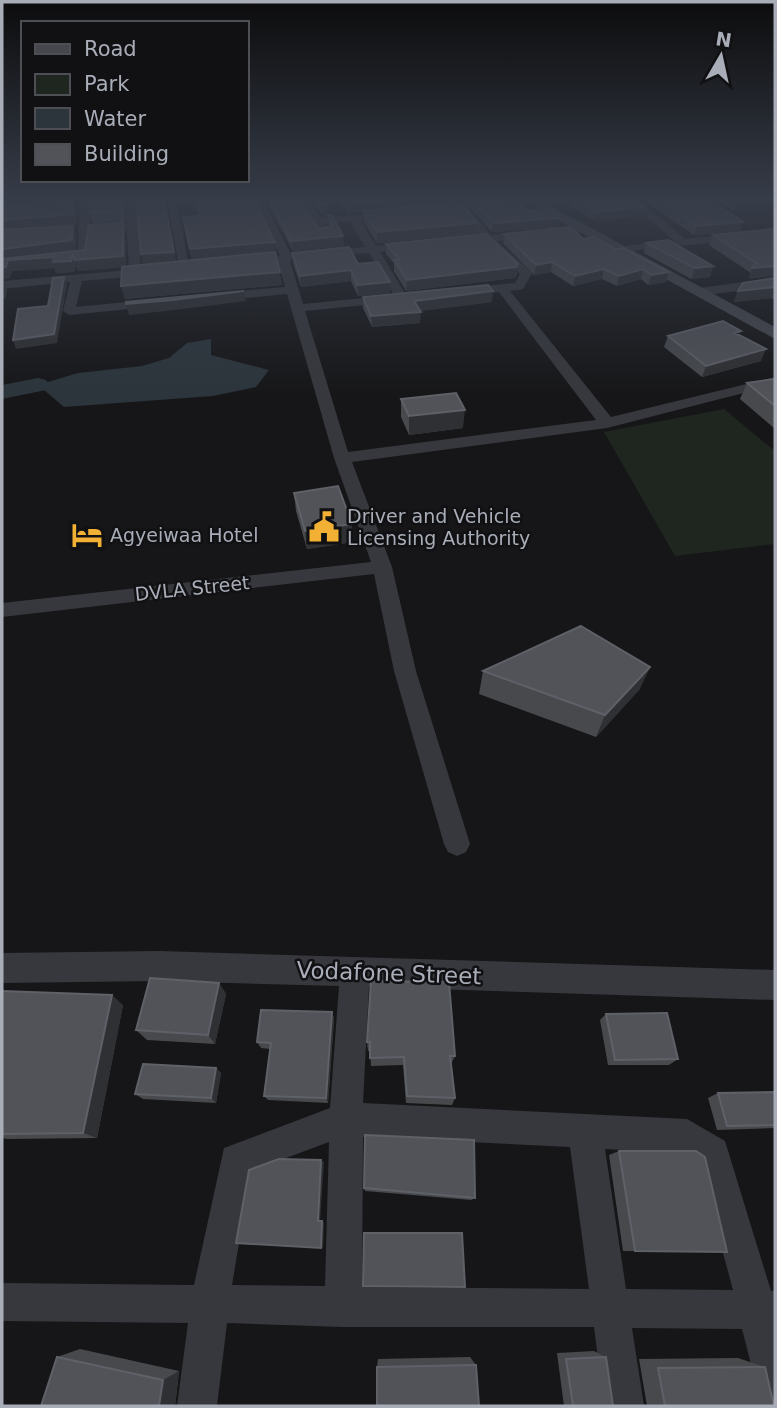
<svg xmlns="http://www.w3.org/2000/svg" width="777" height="1408" font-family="'DejaVu Sans',sans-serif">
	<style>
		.green { fill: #1e261f }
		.water { fill: #2c353c }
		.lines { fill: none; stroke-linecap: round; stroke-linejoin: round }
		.river { fill: #2c353c; fill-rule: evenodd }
		.street { fill: #37383d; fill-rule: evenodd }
		.secondary { fill: #45474d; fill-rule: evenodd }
		.wall { fill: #47494d }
		.shaded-wall { fill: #2f3033 }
		.building { fill: #525359; stroke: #5f6168; stroke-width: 2 }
		.labels { text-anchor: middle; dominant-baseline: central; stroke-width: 5; stroke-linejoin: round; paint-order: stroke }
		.poi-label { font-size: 19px; fill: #a8adb8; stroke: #111113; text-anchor: start }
		.street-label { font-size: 19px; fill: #a8adb8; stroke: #111113 }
		.near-street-label { font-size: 23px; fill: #a8adb8; stroke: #111113 }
	</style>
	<rect width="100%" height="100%" fill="#161618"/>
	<path class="green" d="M724,409L775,451V544L675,556L604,432Z"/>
	<path class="water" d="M211,339V355L269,370L256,387L213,396L64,407L38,385L78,373L142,366L169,358L187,343Z"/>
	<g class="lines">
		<path class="river" d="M38,378L46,380L49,385L46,390L2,399V385Z"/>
		<path class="street" d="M80,200H90V227L127,224L126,200H136L141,269L153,267L159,271L153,275L82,281L76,307L156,299L162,303L160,306L69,315L63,311L70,282L2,289V281L129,270L127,231L90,233L88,258L2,269V263L78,253Z
			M167,200H177L189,269L179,267Z
			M253,200H263L293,258L290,261L303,304L394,295L369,253L319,256L317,254L323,251L365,247L350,221L325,224L330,235L321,237L314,222L297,200H307L322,218L397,212L398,214L360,220L376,246L414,243L420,246L380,252L408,298L406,301L305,311L348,452L596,420L499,292L463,296L457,292L463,288L515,283L520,274L486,242L455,243V239L480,236L451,200H461L491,235L589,227L590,229L585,232L497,241L532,273L523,289L510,291L611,417L775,377V385L607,428L352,462L392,567L416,671L470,844L466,852L457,856L448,852L444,844L394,671L374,574L2,617V603L371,562L334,458L287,294L214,301L208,297L214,293L285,287L277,258L280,255Z
			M529,200H571L533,205Z
			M628,200H639L685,239L775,230V236L621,252L617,251V247L673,240Z
			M775,278V286L699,296L693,292L699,288Z
			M160,951L775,970V1000L369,987L363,1103L687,1119L725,1141L771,1291H775V1406L761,1403L742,1329L632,1328L644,1406H604L594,1327H343L227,1323L217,1406H177L188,1323L2,1321V1283L194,1285L224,1148L330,1108L339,986L160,981L2,983V953ZM363,1137L570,1147L589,1289L362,1287ZM329,1142L325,1286L232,1285L251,1171ZM605,1149L682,1153L699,1164L733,1290L626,1289Z"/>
		<path class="secondary" d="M522,200H539L775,327V339Z"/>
	</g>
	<path class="wall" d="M164,200L176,262L192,260L183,217L200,216L196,200H254L276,253H275L282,285L125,299L121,286L122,267L78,271L76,265L74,272L56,273L54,268L12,271L10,278L3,280L7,291L5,299H2V205L77,210L76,225L6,230L76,237L75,251L85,250L125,234L126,266L143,265L137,209L126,211L125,222L93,223L90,213Z
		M266,200H300L319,229L329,226L328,215L344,246L293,251Z
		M309,200H324L327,205V215H323Z
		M338,200H450V203L476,234L377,243L364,222L363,211L349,213Z
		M463,200H514L531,211L560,218L559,227L492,232Z
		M569,200H636L642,216L595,221L573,208L569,203Z
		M643,200H775V203L736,206L734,211L721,203L710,200L740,231L694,235Z
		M775,231L749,279L751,273L709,245L713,235Z
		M504,234L615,249L669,272L666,282L648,285L641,279L617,286L602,279L573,286L551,272L534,275L503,243Z
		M646,243L713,266L710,277L691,279L644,253Z
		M386,244L517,275L515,278L406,291L394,271V263L386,254Z
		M292,253L358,264L390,293L358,296L351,281L301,287L293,263Z
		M775,278V300L772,298L734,302L738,291Z
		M363,297L492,302L420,311V323L372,327L363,308Z
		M668,336L761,361L702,377L664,347Z
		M775,380V429L740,399L747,383Z
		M401,399L463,428L409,435L401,417Z
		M294,493L353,542L307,549L296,511Z
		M650,667L639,690L596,737L479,694L483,671Z
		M219,983L226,994L215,1044L147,1040L136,1030Z
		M2,991L123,1005L97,1138L7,1139L2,1138Z
		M332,1012L334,1019L328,1103L268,1100L264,1096L270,1049L261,1048L257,1042Z
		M606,1014L678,1059L669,1065H608L600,1020Z
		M367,1042L455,1056L451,1064L455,1098L452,1105L406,1103L403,1065L371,1066L370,1051H368Z
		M216,1068L221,1073L216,1103L143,1099L135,1094Z
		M775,1092V1128L717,1130L708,1098L718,1093Z
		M619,1151L727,1252L623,1251L609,1155Z
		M364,1188L475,1198L471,1200L365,1191Z
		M80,1349L179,1371L175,1406H41L57,1357Z
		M594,1351L606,1357L613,1406H564L557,1353Z
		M470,1357L476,1365L377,1367L378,1359Z
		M738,1358L765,1367L774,1406H647L639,1359Z"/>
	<path class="shaded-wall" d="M2,200H51L2,204Z
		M74,200L77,210L76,225L2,230V220Z
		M131,200H136L139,209L126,211L125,222L123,211V201Z
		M391,200H450V203L349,213V204Z
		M738,200H775V203L736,206L734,211Z
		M322,205H327V215H323Z
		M644,207L642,216L595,221L596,212Z
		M166,209L176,263L143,265L141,254Z
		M560,218L559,227L492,232L493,223Z
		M743,222L740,231L694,235L697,226Z
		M123,223L125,234L126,267L78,271L76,265L74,272L56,273L54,268L12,271L10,278L2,280V268L8,260L73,253L75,260Z
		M477,223L476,234L377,243V232Z
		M73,226L76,237L75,251L2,260V249Z
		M343,236L344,246L293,251L291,241Z
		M275,242L276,253L192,260L190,249Z
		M552,262L551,272L534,275L536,265Z
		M518,264L517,275L515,278L406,291L407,280Z
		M713,266L710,277L691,279L695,268Z
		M775,266V276L749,279L752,268Z
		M604,269L602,279L573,286L575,276Z
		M643,269L641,279L617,286L619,276Z
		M351,270V281L301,287L300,276Z
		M280,272L282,285L125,299L121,286Z
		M669,272L666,282L648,285L651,275Z
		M64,277L67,285L57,343L16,349L13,340L54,334Z
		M3,280L7,291L5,299H2Z
		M390,282V293L358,296L357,285Z
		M775,287L772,298L734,302L738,291Z
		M244,291L246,301L175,310L129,315L126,304Z
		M493,291L492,302L413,312L414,301Z
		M421,312L420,323L372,327L371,316Z
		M766,349L761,361L702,377L706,366Z
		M465,410L463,428L409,435V416Z
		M352,524L353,542L307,549L305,531Z
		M650,667L639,690L596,737L605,715Z
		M219,983L226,994L215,1044L208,1035Z
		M112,995L123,1005L97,1138L83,1133Z
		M332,1012L334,1019L328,1103L326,1098Z
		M216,1068L221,1073L216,1103L211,1098Z
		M321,1160L324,1162L320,1222L318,1221Z
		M322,1221L324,1222L323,1248H321Z
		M179,1371L175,1406H159L163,1380Z"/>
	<path class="building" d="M74,200L73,214L2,220V205Z
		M90,200H131L123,201V211L90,213Z
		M136,200H164L174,252L141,254Z
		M196,200H254L275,242L190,249L183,217L200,216Z
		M270,200H300L319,229L332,226L328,215H332L343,236L291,241Z
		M318,200H324L327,205H322Z
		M345,200H391L349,204Z
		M472,200H514L531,211L552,210L560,218L493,223Z
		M576,200H636L644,207L596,212Z
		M658,200H710L743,222L697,226Z
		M459,202L477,223L377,232L363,211Z
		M123,223V256L74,260L73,253L71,261L53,262L54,257L8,260L6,267L2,268V259L85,250L89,225Z
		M73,226L72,240L2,249V230Z
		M570,227L583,239L594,237L615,249L623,248L669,272L651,275L643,269L619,276L604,269L575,276L552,262L536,265L504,234Z
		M773,229L775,231V266L752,268L756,263L713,235Z
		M486,234L518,264L516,267L407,280L394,260H400L386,244Z
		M668,240L713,266L695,268L646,243Z
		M349,247L358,264L378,262L390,282L357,285L351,270L300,276L292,253Z
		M275,252L280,272L121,286L122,267Z
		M64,277L54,334L13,340L18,309L48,306L53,278Z
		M775,278V287L738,291L743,283Z
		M488,285L493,291L414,301L421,312L371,316L363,297Z
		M244,291L173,300L126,304V302Z
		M723,321L741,331L735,333L766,349L706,366L668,336Z
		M774,379L775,380V406L747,383Z
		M456,393L465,410L409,416L401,399Z
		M338,486L352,524L305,531L294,493Z
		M581,626L650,667L605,715L483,671Z
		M150,978L219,983L208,1035L136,1030Z
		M371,981L449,982L455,1056H450L455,1098L407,1096L404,1057L370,1058V1042H367Z
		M2,991L112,995L83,1133L2,1134Z
		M261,1010L332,1012L326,1098L264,1096L271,1043L257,1042Z
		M667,1013L678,1059L615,1060L606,1014Z
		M143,1064L216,1068L211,1098L135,1094Z
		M775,1092V1125L727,1126L718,1093Z
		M365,1135L474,1140L475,1198L364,1188Z
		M619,1151H696L705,1157L727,1252L635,1251Z
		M279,1159L321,1160L318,1221H322L321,1248L236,1243L249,1170Z
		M364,1233H462L465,1287L363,1286Z
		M57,1357L163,1380L159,1406H41Z
		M606,1357L613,1406H573L566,1359Z
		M476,1365L479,1406H377V1367Z
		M765,1367L774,1406H665L658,1368Z"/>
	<linearGradient id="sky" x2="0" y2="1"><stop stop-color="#0c0c0d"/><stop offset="0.5" stop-color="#363c48"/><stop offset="1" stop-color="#363c48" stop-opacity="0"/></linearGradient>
	<rect width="777" height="397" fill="url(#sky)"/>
	<defs>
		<g id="civic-bare" transform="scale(2.415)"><path d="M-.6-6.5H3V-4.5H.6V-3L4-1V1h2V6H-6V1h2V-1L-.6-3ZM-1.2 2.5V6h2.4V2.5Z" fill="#f2b134" stroke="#111113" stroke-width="2.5" paint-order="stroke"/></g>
		<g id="hotel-bare" transform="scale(2.415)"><path d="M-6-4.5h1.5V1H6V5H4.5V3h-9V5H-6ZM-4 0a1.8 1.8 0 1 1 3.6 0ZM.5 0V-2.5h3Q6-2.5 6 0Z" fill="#f2b134" stroke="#111113" stroke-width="2.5" paint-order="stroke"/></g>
	</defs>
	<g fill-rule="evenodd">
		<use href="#civic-bare" x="324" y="527"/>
		<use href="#hotel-bare" x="87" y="535"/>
	</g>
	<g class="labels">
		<g class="poi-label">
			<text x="347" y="516">Driver and Vehicle<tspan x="347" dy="22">Licensing Authority</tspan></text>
			<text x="110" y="535">Agyeiwaa Hotel</text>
		</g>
		<g class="street-label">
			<text transform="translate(192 588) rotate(-6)">DVLA Street</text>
		</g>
		<g class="near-street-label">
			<text transform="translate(389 973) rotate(2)">Vodafone Street</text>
		</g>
	</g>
	<rect width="777" height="1408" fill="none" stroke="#a8adb8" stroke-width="7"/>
	<rect x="21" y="21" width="228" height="161" fill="#111113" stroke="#4d4f55" stroke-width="2"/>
	<rect x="35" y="44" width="35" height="10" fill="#45474d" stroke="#4d4f55" stroke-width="2"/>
	<text x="84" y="56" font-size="21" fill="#a8adb8">Road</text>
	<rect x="35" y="74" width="35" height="21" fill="#1e261f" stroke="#4d4f55" stroke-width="2"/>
	<text x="84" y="91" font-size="21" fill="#a8adb8">Park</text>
	<rect x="35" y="108" width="35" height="21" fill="#2c353c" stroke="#4d4f55" stroke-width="2"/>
	<text x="84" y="126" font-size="21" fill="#a8adb8">Water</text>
	<rect x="35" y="144" width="35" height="21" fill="#525359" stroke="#4d4f55" stroke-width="2"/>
	<text x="84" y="161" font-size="21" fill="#a8adb8">Building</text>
	<g transform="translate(721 56) rotate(9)" stroke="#111113" stroke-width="5" paint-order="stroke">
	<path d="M0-5L12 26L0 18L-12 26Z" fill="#a8adb8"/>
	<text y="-10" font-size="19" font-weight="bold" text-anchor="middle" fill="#a8adb8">N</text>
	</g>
</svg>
